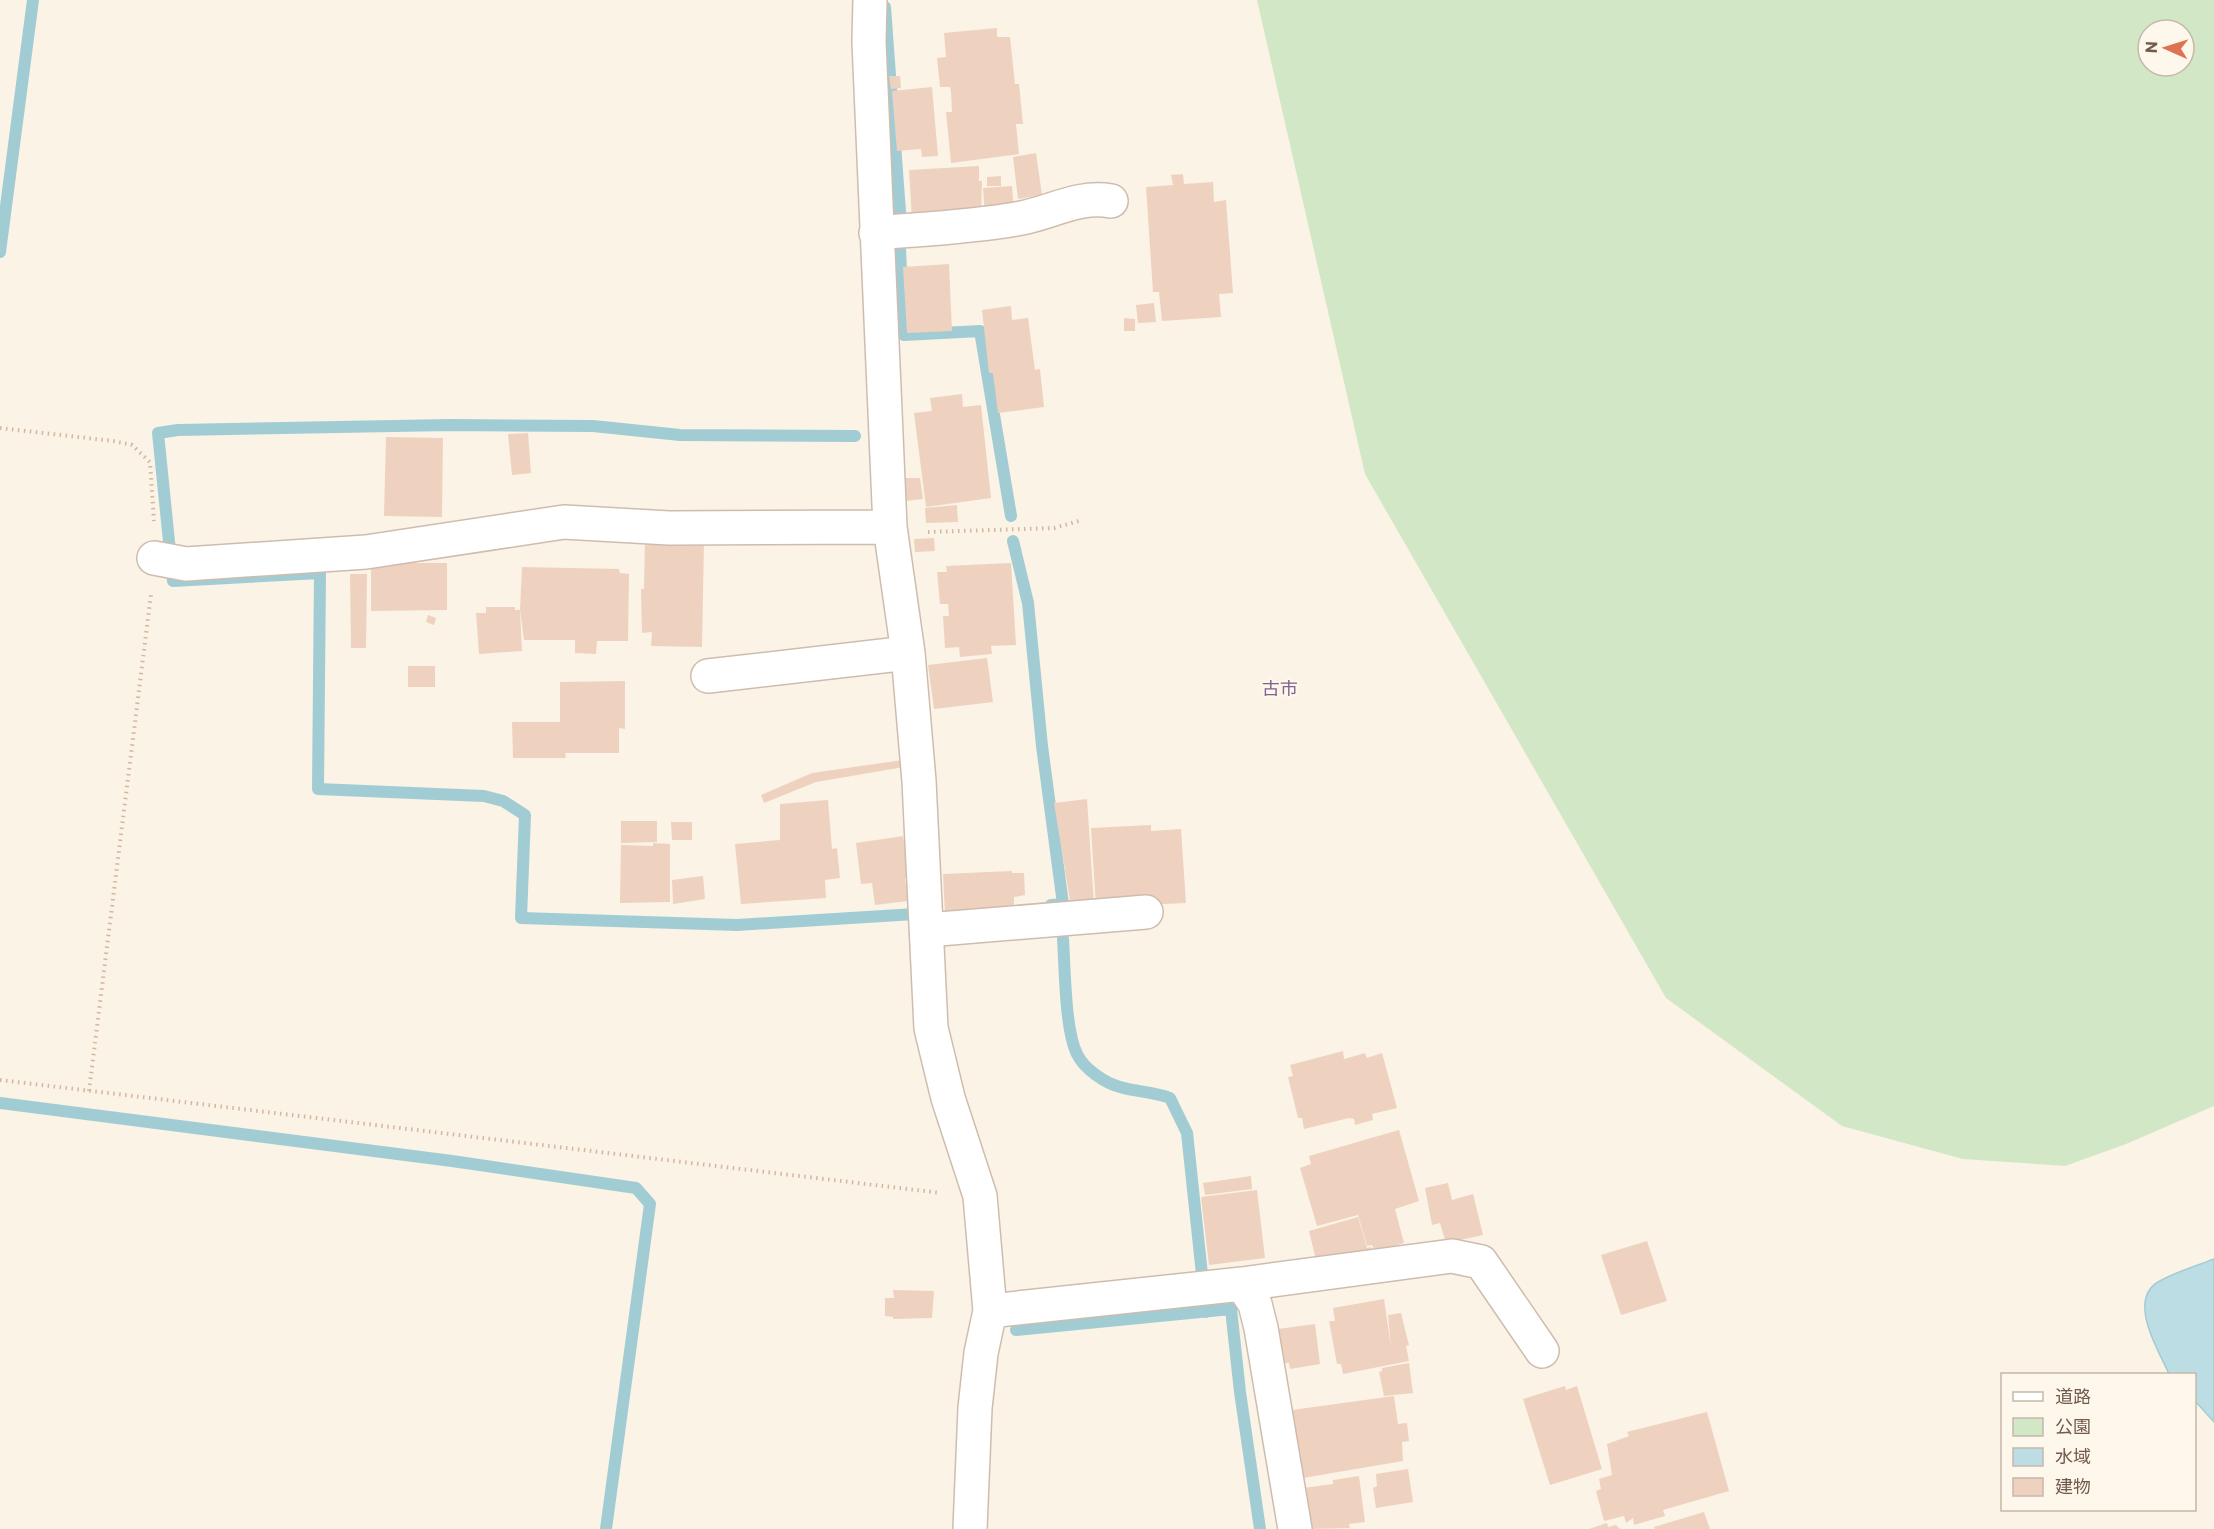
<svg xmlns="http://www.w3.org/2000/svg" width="2214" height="1529" font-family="Commissioner,'Noto Sans JP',sans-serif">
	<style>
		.green { fill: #d2e7c5; fill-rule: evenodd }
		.water { fill: #bbdde3; stroke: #a2ccd4; stroke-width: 1.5 }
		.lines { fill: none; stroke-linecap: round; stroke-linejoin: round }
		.stream { stroke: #a2ccd4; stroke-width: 12 }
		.building { fill: #eed2bf }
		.minor-casing { stroke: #cebdaf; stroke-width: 36 }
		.path { stroke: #d3b6a2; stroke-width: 4; stroke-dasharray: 1.5 4.5; stroke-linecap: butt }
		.minor { stroke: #fff; stroke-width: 33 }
		.labels { text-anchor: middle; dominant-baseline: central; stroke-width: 4.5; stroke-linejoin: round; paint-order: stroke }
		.quarter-label { font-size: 18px; fill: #80648e; stroke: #fef7eb }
	</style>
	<rect width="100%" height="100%" fill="#fbf3e5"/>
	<path class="green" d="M1257,0H2214V1106L2126,1144L2065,1166L1963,1159L1842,1126L1666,998L1365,474ZM2148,30H2184V66H2148Z"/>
	<path class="water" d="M2214,1259V1422L2195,1401L2194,1374H2169C2159,1351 2127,1301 2158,1282C2175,1272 2196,1266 2214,1259Z"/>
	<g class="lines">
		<path class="stream" d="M885,7L900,212
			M900,249L904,335L980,331L1011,516
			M0,252L33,0
			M855,436L680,435L593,426L450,425L178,430L158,433L173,581L320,573L318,789L484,796L503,801L525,815L521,918L737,925L915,914
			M1013,541L1028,603L1042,746L1063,904L1051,905
			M1063,939C1065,969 1065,1030 1077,1054C1084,1069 1105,1083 1120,1087C1137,1092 1154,1092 1170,1098L1187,1133L1206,1312
			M0,1103L452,1161L636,1188L650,1204L606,1529
			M1016,1330L1231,1309L1240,1392L1260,1529"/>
	</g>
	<path class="building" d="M997,28V37H1010L1015,84H1019L1023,124H1016L1019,154L951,163L946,112H952L951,92L950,87H940L937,58L946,57L944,33Z
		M889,76H900L901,88L891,89Z
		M932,87L938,156L922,157L921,149L897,151L892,91Z
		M1036,153L1042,195L1018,199L1013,157Z
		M979,166V181H982L981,216L912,219L909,170Z
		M1183,174L1184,184L1213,182L1214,202L1226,200L1233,293L1219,294L1221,317L1162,321L1159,292H1153L1146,187L1173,185L1171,175Z
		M1001,176V186H987V177Z
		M1012,186L1014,213L985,215L983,188Z
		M949,264L952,331L907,333L903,267Z
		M1154,303L1156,322L1138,323L1136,305Z
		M1011,306L1012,320L1028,318L1035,370L1040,369L1044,407L998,413L993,373H989L982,310Z
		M1124,318L1135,319V331H1124Z
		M962,394L963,407L981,405L991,498L926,507L914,413L932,411L930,398Z
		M528,433L531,473L512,475L508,434Z
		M386,437L443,438L442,517L384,516Z
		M903,478H920L923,499L905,501Z
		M957,505L958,522L926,523L925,508Z
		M645,538L704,540L702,647L651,646L652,632L642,633L641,589H644Z
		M934,538L935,551L915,552L914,539Z
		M371,563H447V610L371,611Z
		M1011,563L1016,645L991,646L992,654L960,657L959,647L945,648L943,616H949L948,604H940L937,572H947L946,566Z
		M522,567L619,569L620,573L629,574L628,641H597L596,654L575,653V640H524L520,609Z
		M350,574H367L366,648H351Z
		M486,607H515V610H520L522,651L479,654L476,613H486Z
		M428,615L436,618L434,625L426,622Z
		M987,658L993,702L934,709L928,665Z
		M408,666H435V687H408Z
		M625,681V729L619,728V753H565L566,758H513L512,722H560V682Z
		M903,760L904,767L816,782L764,803L761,795L812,773Z
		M1087,799L1094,904L1071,907L1054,803Z
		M828,800L832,849L837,848L840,878L825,880L826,898L741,904L735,844L780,840V804Z
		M621,821H657V842L621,843Z
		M671,822H692V840H672Z
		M1151,825V831L1181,829L1186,903L1096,907L1091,828Z
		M903,836L909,877L905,878L908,901L875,905L872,883L861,884L856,843Z
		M653,843L670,844V902L620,903L621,845L653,846Z
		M1012,871V873H1024L1025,895L1014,897V912L945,915L943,874Z
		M703,876L705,899L673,904L672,880Z
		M1343,1051L1344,1059L1365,1053L1367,1058L1382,1053L1397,1108L1372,1114L1373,1120L1355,1125L1354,1119L1349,1118L1304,1129L1302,1118H1298L1288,1077L1293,1076L1290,1065Z
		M1399,1130L1419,1201L1395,1209L1404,1243L1375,1252L1372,1245L1367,1246L1358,1215L1317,1226L1300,1168L1311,1164L1309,1156Z
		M1251,1176L1252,1189L1205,1195L1203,1183Z
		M1448,1183L1452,1200L1473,1194L1483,1235L1446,1243L1440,1223L1432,1225L1425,1188Z
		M1257,1190L1265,1258L1209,1265L1201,1197Z
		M1358,1217L1367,1248L1371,1247L1373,1252L1317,1264L1309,1231Z
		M1647,1241L1667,1301L1621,1315L1601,1255Z
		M893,1290L934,1291L932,1318L893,1319V1317L885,1316V1298H894Z
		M1384,1299L1391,1347L1388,1315L1401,1313L1409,1345L1406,1346L1409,1361L1343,1374L1341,1364H1337L1329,1321H1335L1333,1308Z
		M1315,1324L1320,1364L1290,1369L1289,1363H1283L1278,1329Z
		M1409,1363L1413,1393L1384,1396L1379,1372L1382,1371V1368Z
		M1565,1386L1566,1390L1577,1386L1602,1469L1550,1485L1523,1399Z
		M1394,1396L1398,1424L1407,1423L1409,1441L1402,1442L1403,1461L1303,1478L1292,1410Z
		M1707,1412L1729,1491L1663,1510L1665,1516L1634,1525L1633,1518L1626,1523L1624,1516L1604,1521L1596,1491L1601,1489L1599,1479L1612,1475L1607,1444L1629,1436L1627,1432Z
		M1408,1469L1413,1502L1376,1508L1373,1488L1377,1486L1376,1474Z
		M1359,1476L1365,1522L1349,1524L1350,1528L1310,1529L1303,1488L1333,1484V1480Z
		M1704,1512L1710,1529H1655L1654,1527Z
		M1607,1523L1608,1527L1616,1525L1620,1529H1589Z"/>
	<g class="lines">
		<g class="minor-casing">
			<path id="minor" d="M870,0L869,42L890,527L908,653L919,781L931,1028L948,1098L980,1196L990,1311L981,1353L975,1408L970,1529
				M876,233C923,229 970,227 1016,219C1049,214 1077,195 1111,201
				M154,558L186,564L366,552L564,522L669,528L890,527
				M708,676L908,653
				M927,930L1146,912
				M1242,1284L1452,1256L1481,1262L1542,1351
				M990,1311L1242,1284L1255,1304L1261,1328L1295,1529"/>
		</g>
		<path class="path" d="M0,428L113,441L132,445L150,462L154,521
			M928,532L1054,528L1079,521
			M0,1080L941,1193
			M89,1091L151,594"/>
		<use href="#minor" class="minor"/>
	</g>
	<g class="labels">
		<g class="quarter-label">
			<text x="1280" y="688">古市</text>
		</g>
	</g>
	<rect x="2001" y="1373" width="195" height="138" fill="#fef7eb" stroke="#c6b8ab" stroke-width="1.5"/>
	<rect x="2013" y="1392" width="30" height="9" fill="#ffffff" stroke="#c6b8ab" stroke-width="1.5"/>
	<text x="2055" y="1403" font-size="18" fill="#725a4c">道路</text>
	<rect x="2013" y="1418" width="30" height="18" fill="#d2e7c5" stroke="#c6b8ab" stroke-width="1.5"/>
	<text x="2055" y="1433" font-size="18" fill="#725a4c">公園</text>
	<rect x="2013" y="1448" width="30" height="18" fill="#bbdde3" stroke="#c6b8ab" stroke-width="1.5"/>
	<text x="2055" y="1463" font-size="18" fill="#725a4c">水域</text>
	<rect x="2013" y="1478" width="30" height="18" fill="#eed2bf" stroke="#c6b8ab" stroke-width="1.5"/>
	<text x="2055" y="1493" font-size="18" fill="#725a4c">建物</text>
	<g transform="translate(2166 48) rotate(273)"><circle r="28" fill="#fef7eb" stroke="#c6b8ab" stroke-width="1.5"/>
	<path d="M0-4.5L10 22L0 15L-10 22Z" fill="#dd7352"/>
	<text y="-9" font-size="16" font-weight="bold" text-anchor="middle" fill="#725a4c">N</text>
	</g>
</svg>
